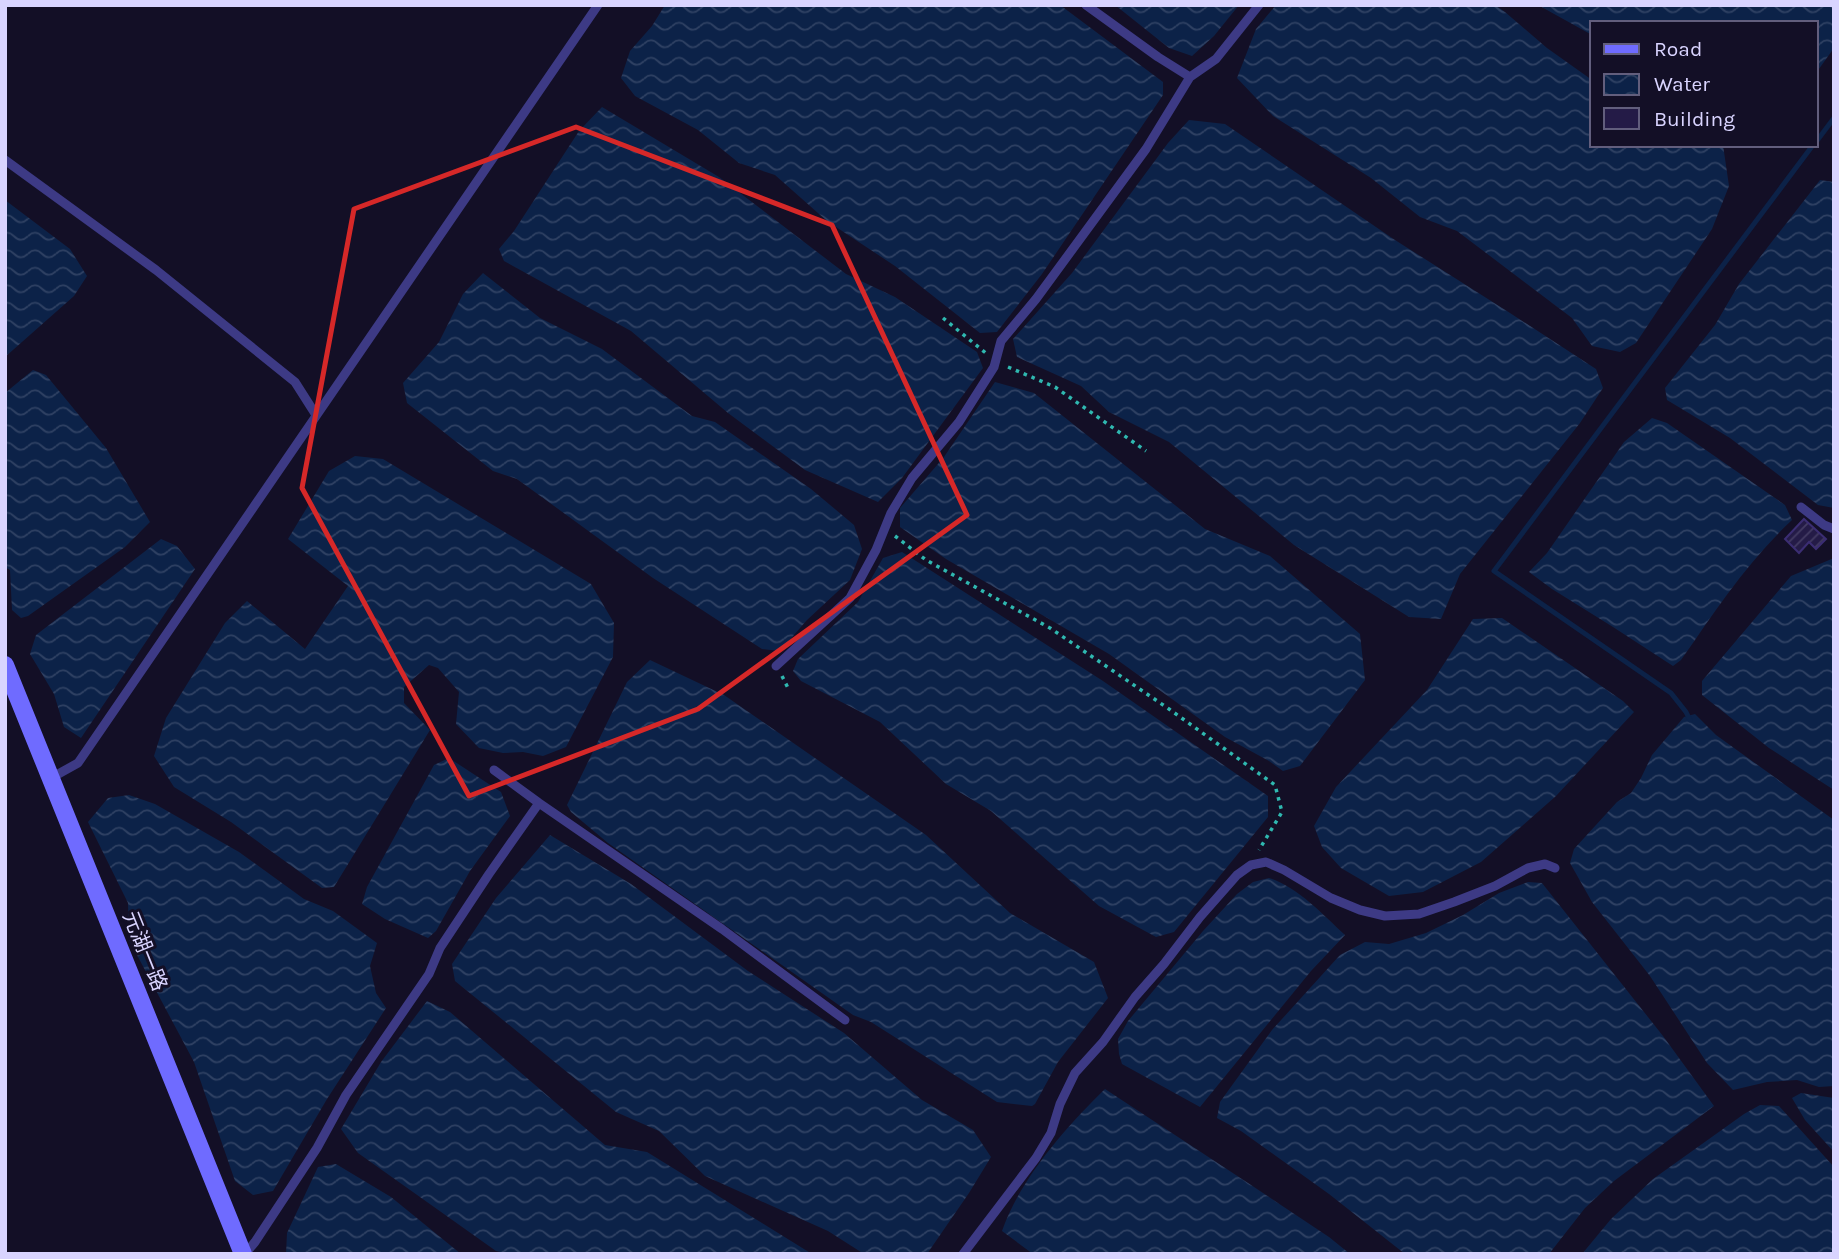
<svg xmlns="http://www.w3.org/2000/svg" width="1839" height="1259" font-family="Karla,'Noto Sans SC',sans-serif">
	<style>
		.water { fill: url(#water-waves) }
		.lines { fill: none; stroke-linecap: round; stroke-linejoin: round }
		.stream { stroke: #0c2248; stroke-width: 5 }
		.building { fill: url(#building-hatch); stroke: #3b2d73; stroke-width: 2 }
		.path { stroke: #2fb8b0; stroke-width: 3.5; stroke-dasharray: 3.5 5; stroke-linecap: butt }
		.service { stroke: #3d3a85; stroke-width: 9 }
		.secondary { stroke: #6f6bff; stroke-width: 18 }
		.marked { fill: none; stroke: #d62828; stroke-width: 5; stroke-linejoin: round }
		.labels { text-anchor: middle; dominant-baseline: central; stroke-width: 6; stroke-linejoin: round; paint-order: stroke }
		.street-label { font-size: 21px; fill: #d9d4ff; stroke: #130f26 }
	</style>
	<defs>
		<pattern id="water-waves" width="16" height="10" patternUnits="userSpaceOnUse" patternTransform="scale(1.75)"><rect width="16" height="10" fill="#0c2248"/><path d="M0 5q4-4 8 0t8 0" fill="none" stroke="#2f4163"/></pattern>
		<pattern id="building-hatch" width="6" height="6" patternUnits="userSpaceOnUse" patternTransform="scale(1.75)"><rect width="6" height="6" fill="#241b47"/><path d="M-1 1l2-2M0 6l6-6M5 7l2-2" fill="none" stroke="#433b63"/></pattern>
	</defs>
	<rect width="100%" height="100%" fill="#130f26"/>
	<path class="water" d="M665,5H1060L1163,82V95L1042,274L997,332L980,333L895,266L827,221L775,175L739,163L698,130L635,96L621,78L630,51L652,26Z
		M1115,5H1239L1214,36L1192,56L1169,48Z
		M1276,5H1495L1505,12L1547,48L1592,80V145H1723L1729,186L1712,229L1636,343L1620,352L1592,346L1572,318L1457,231L1420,217L1371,178L1273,116L1237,78L1256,29Z
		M1538,5H1834V48L1816,73V23H1592V35Z
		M602,107L719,177L846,274L895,297L977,352L983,368L902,478L878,502L805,470L728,413L631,331L504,261L499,249L514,231L579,131Z
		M1189,120L1225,124L1395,240L1510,313L1596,369L1603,388L1580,423L1460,574L1441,619L1409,617L1294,545L1169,442L1109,412L1081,386L1017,357L1013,339L1072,273L1168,143Z
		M1820,180L1834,182V508L1818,505L1730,438L1667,400L1665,388L1715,325L1739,284Z
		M5,200L70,249L87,276L74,296L5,357Z
		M483,273L540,318L602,349L692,416L715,422L811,489L854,525L862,549L850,580L807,620L780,651L762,649L653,578L517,479L493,471L407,403L403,383L439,342L463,294Z
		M33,370L46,375L106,448L150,522L125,547L28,616L21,618L12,610L10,570L5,567V393Z
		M995,382L1034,393L1205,529L1270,556L1360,634L1365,680L1300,766L1283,771L1269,761L1225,737L1109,654L946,559L900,527V508L944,457Z
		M1652,418L1667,423L1785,505L1792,520C1747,562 1716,610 1681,660L1673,666L1613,627L1552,589L1529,572L1547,553L1624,442Z
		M355,456L383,459L591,584L614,623L613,657L566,747L543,756L523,752L503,753L479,748L456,724L459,692L438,668L429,665L404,687V703L430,730L334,887L322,888L231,822L174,787L154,756L166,718L225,623L247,601L305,649L348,586L288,539L329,471Z
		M161,539L177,546L195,569L81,738L64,727L54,694L30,654L36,635Z
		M902,552L1103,681L1268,796V817L1174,932L1156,937L1099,906L991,811L946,784L880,722L801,681L793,671L798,659L858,602L883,558Z
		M1834,558V790L1769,748L1702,695V681L1791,576Z
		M1502,618L1623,701L1634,712L1556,796L1481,862L1423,892L1389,896L1341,868L1322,847L1314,826L1336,787L1427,690L1473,619Z
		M650,660L724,695L926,835L1010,913L1094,962L1108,998L1058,1062L1035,1104L1032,1106L997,1102L871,1022L853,1015L608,843L571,812L567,805L627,682Z
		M1695,714L1716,735L1834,820V1086L1819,1087L1797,1080L1767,1082L1733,1090L1707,1063L1650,976L1592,902L1570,863L1574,849L1617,802L1631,793L1641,778L1652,755L1684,717Z
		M449,758L501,792L510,816L470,871L436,931L428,938L385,919L362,904L367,887L434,765Z
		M129,795L155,804L239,852L304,899L333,911L377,943L370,966L376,993L386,1008L327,1099L273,1191L253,1195L235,1181L194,1062L129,940L128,903L88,822L108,798Z
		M550,835L631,884L748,971L844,1033L922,1100L973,1130L991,1157L969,1193L927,1254H864L828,1231L705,1176L659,1131L616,1112L455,981L452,964L496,898Z
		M1269,878C1299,888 1322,914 1345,935L1311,971L1200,1107L1122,1064L1119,1054L1118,1039L1128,1021L1203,931L1237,894L1253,882Z
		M1528,882L1542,883L1663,1036L1714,1106L1614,1181L1585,1208L1549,1254H1405L1329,1194L1241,1131L1217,1118L1220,1102L1272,1030L1340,955L1365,942L1389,944L1426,933L1463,915L1499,893Z
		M427,1001L450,1012L605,1145L647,1152L812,1254H509L496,1251L358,1153L341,1129L381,1062Z
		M1105,1089L1248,1183L1329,1237L1350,1254H1033L1002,1231C1020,1179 1066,1127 1105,1089Z
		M1801,1093L1834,1098V1152L1805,1120L1792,1098Z
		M1760,1105L1779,1106L1834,1167V1254H1582L1611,1219L1653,1179L1744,1114Z
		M336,1164L391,1197L461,1254H286L287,1233L318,1167Z"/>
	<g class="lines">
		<path class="stream" d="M1816,142L1834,118
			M1690,720L1686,712L1671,693L1494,571L1813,145"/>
	</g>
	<path class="building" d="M1804,519L1826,539L1816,549L1809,542L1799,553L1785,539Z"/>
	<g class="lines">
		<path class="path" d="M943,318L987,354
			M1008,367L1055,387L1146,451
			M895,536L926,560L1050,628L1169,709L1275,785L1282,812L1259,850
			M782,676L788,688"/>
		<path class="service" d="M1086,5L1158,57L1190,77
			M5,160L156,270L295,382L316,415
			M1801,507L1824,525L1834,529
			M776,666L850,598L876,550L891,513L912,478L959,422L994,367L1001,341L1036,299L1146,149L1190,77L1216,59L1259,5
			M494,770L539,803L722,929L845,1020
			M51,778L78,763L598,5
			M245,1254L255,1242L317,1148L346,1095L429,974L440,948L489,874L539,803
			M963,1254L1036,1158L1051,1133L1060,1104L1075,1073L1103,1042L1135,997L1164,964L1200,917L1237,875L1251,865L1266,862L1284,870L1331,898L1360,910L1385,916L1419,914L1454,902L1495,886L1528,868L1545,864L1555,868"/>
		<path class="secondary" d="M5,665L243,1254"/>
	</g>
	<path class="marked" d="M576,127L832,225L967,515L698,709L469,796L302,488L354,209Z"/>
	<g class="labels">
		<g class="street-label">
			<text transform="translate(145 951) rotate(68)">元湖一路</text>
		</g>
	</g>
	<rect width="1839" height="1259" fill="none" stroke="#d9d4ff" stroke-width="14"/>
	<rect x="1590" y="21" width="228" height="126" fill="#130f26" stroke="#625e7d" stroke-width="2"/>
	<rect x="1604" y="44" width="35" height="10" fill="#6f6bff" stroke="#625e7d" stroke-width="2"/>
	<text x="1654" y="56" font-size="21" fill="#d9d4ff">Road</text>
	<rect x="1604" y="74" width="35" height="21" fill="url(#water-waves)" stroke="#625e7d" stroke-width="2"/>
	<text x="1654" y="91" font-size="21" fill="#d9d4ff">Water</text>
	<rect x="1604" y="108" width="35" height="21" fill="#241b47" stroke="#625e7d" stroke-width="2"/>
	<text x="1654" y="126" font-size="21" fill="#d9d4ff">Building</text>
</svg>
